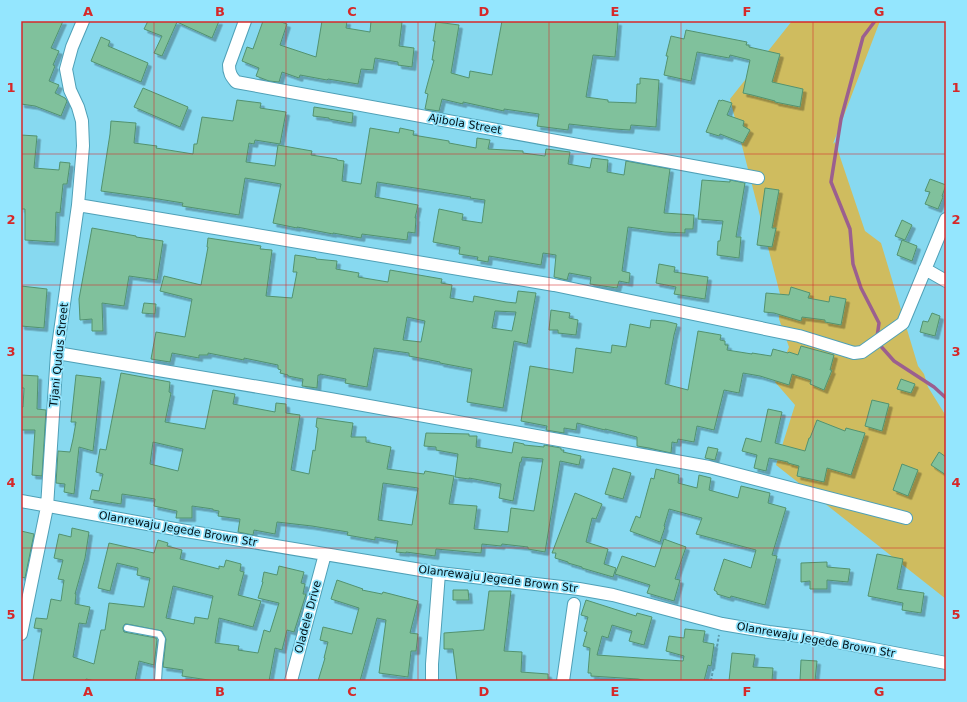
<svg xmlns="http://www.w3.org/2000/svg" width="967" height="702" font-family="'DejaVu Sans',sans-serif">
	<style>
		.green { fill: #cfbc5f }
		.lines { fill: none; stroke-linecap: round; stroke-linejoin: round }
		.stream { stroke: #9b5f8f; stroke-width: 3.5 }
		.building { fill: #80c19c; stroke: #52926f; fill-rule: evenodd; filter: url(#shadow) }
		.service-casing { stroke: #4fa0b7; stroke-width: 8 }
		.minor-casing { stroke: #4fa0b7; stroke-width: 14 }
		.path { stroke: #5e9bad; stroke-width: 2; stroke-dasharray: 3 2; stroke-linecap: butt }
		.service { stroke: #fff; stroke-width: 6 }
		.minor { stroke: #fff; stroke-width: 12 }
		.grid { fill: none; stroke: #d62828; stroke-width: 1; stroke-opacity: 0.55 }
		.labels { text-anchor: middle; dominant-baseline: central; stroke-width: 3.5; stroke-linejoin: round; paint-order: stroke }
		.street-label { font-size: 11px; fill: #000f15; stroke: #94e6fe }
		.neatline { fill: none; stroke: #d62828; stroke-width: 1.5 }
		.grid-label { font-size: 13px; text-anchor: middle; font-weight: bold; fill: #d62828 }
	</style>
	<defs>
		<filter id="shadow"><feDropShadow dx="3.5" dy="3.5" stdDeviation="0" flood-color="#0004"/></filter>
	</defs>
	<rect width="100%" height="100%" fill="#87d9f0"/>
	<path class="green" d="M792,21H880L833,144L835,142L865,231L881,243L918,366L924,374L928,387L946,416V599L776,465L795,405L775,382L789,347L779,319L780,294L730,99Z"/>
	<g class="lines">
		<path class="stream" d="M875,21L863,37L841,119L831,182L850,229L853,264L861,288L879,323L877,337
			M878,343L894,361L934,387L946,398"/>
	</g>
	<path class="building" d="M21,21H63L51,48L59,51L53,65L55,66L49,81L59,85L55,93L65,98L67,101L61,116L35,106L21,104Z
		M148,21H219L212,38L177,22L162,56L154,53L162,36L144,29Z
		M263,21H278L287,24L280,45L316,57L322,21H347L346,28L370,32L371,21H395L402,22L399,46L414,48L412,67L398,65V62L375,58L373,70L361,69L358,84L328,79L327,80L300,75L299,78L282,72L279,82L269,81L256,76L259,68L242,61L247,47L253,49Z
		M502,21L618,22L615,57L593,55L586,97L608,100V102L636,103L637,84H640V78L659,80L656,127L631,125L630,130L614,129L569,124L568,130L537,126L539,114L504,109V111L463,102V104L442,99L439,111L425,109L428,94L425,93L434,60H432L435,41H433L436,22L459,25L451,73L469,78L470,71L492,75Z
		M686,30L747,42L746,45H749V47L780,54L772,82L803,89L800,107L775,102V101L752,95L743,93L750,60L730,55L729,58L697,52L691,81L664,75L668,56H666L671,36L684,39Z
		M101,37L110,41L108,46L148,63L141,82L91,61Z
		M143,88L188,107L180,127L134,107Z
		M237,100L261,103L260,108L286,112L280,144L255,140L254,144L249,143L246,162L275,166L278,145L312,151L311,155L337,159V160L344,161L342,181L361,184L370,128L399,133L400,128L414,131L413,135L449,141V143L476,148L477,138L490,140L488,149L523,151V153L545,156L546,149L570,152L568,164L590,168L592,158L608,160L607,172L624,175L626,161L670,169L664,213L694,215L693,229H685V233L665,232L628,227L622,271L630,273L629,283L619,281L617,288L590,284L591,277L569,273L567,280L554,277L556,255L543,253L541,265L489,256L488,262L477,260L478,257L459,254L460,247L433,242L439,209L463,214L462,220L482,223L485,200L470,198L471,197L453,194L377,182L375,197L418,205L415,218H416L415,233L408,232L407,240L362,234L361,238L333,233V234L297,227V228L273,223L281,184L245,178L239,215L182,206L183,203L152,198L101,191L110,134L111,121L136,123L134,143L157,146L156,148L193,154L194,144H197L202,117L233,121Z
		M719,100L721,101L722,100L732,103L727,115L744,121L743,126L750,130L743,143L720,134L719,136L706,132Z
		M314,107L353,113L352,123L329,119V118L313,116Z
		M21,135L37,136L34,168L59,170L60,162L70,163L67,184H63L60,213L56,212L55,242L25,240V209H21Z
		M930,179L946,185L942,196L943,197L938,209L925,204L930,192L925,191Z
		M702,180L730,182V180L745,183L736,237H741L739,258L717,255L718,241H720L723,221L698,219Z
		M765,188L779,190L772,228H776L772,247L757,245Z
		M902,220L912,225L905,240L895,236Z
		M92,228L136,236V237L163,241L157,280L129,276L124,306L102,303L103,331H92V319L80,320L79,299Z
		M208,238L261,246L260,249L272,250L266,296L292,298L297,272H293L295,255L316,258V259L337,261L336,269L359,273L358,277L388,282L390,270L442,279L441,283L452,285L450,298L473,302L474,296L506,302L516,303L518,291L536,293L527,344L514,341L503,408L467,402L472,369L440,363V362L409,356V353L374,348L367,387L345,383L346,379L320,374V375H318L317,388L302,386L303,379L288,376V375L280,373L281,370L278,369V365L244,358V360L208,353V355H199V358L172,353L170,362L151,359L156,332L185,337L192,299L160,291L164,276L201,285L208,247H207ZM495,311L516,312L512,331L492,328ZM407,317L425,321L421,342L403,340Z
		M902,240L917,246L912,261L897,255Z
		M659,264L675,267L674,272L708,277L705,299L674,294L676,287L656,283Z
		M21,286L47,289L44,328L21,326Z
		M791,287L810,293L808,298L829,302L830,296L846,299L841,325L825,322V320L802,317L801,321L774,313L764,312L766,293L789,295Z
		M144,303L156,304L155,314L142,313Z
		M551,310L570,313L569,318L578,320L576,335L558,333V330H549Z
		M932,313L940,316L935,336L920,332L923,321L928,322Z
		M651,320L665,321L677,324L674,335L665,384L688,390L698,331L721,335L720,340L725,341V345H728L727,350L752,354V353L771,356L773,349L788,353L789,352L798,355L801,346L834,355L830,370H832L824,390L810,384L811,380L792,374L789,385L760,376L743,373L739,393L724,390L714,430L697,426L694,442L678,439L677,443L672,442L671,453L649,448L637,446V437L605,429V430L577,423L576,430L564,428V433L546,430L547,426L521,421L530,366L573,373L576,348L611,353L612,345L626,347L630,324L650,328Z
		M121,373L170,382L169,392L171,393L165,422L205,429L213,390L235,394L233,404L275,412L276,403L286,404V413L300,415L291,470L309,474L313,450L315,451L318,428L316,427L317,418L353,423L351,437H366V442L391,447L387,469L424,474L425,471L454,476L449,504L477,506L474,529L508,532L511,508L534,511L543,459L522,457L521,462H520L513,501L499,498L501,484L469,478V479L455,477L458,454L436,450V447L424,446L426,433L469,434V436H477L476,447L512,453L514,442L524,444V445L544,447V445L561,448V450H564L563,452L581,456L579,465L560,461L545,552L528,549V547L502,544L501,546L482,544L481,553L436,549L435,556L406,552V553L396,552L398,541L375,537V540L347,535L348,532L312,526L277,522L275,534L254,530L253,535L238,532L240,519L218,516L219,511L213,510V509L192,506V518H176L177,511L154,506L155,499L122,494L121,504L90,499L92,490L99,491L103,474L96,472L100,449L106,450ZM153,442L183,449L178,471L150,464ZM383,483L418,488L412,525L378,520Z
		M21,375L38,376L37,409L46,410L42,476L32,475L35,430H21V407H23L24,388H21Z
		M76,375L101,378L93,451L79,447L74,494L64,492L65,484L56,483L58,451L70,452L73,439L76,422H71Z
		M901,379L915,384L911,393L897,389Z
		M872,400L889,404L882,431L865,426Z
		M768,409L782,412L775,443L805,451L809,438H810L817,420L845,431L846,428L865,433L851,475L827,468L824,482L797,476L799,466L788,463V462L769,458L766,471L754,468L757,455L742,451L746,438L761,442Z
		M708,447L718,449L715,460L705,458Z
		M939,452L946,457V475L931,465Z
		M902,464L918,470L908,496L893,490Z
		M613,468L631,473L623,499L605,494Z
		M656,469L679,475L678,483L697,488L699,475L711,478L709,490L738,498L741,486L770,493L768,503L786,508L772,555L777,556L765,605L731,596L730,598L717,594V592L714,590L724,559L751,568L756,550L696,534L702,518L669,509L664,526L665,527L660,542L630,531L636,516L640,518L651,478L654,479Z
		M575,493L602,504L596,519L592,518L586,542L608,549L604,564L616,568L613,577L582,568V567L568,563V562L555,558L556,553H552Z
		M72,528L89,532L85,558L75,594H76L75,604L90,607L86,624L79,623L73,657L94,664L101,630H105L109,603L144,607L150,578L137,575L138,568L117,563L110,591L98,588L109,543L154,553L158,540L168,543L167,546L182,550L180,559L219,569V566L224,567L226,560L241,564L240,571L244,572L238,595L261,601L253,627L219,618L215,643L239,646L238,650L258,653L264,630L270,632L279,603L258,598L263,582H262L264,572L277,575L279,566L304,572L301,583L305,584L303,594H306L294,632L287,630L282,650L275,648L269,681H215L182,676L183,670L163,667L166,639L162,631L127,624H125L123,627V629L124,632L156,638L157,640L154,665L139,661L135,681H95L86,679L85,681H41L33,680L42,629L34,628L36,618L47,619L51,599L61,601L64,580L58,579L63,560L54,558L59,534L71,537ZM173,586L213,596L208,619L195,617L194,624L166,618Z
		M21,531L34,534L25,578L21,577Z
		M664,539L686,547L675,579L680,580L674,601L647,593L650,585L615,574L622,556L655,567Z
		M877,554L903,559L897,589L924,593L921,613L902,610L903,603L868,596Z
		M827,562V567L850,569L848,582L827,580V589H810V581L801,582V563Z
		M337,580L363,589L362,590L382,594L383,592L418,601L410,633L418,634L416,651H411L408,677L379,673L386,620L377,618L360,681H318L325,658H324L328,642L320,640L323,627L352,634L359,608L331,599Z
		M453,590H468L469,600H453Z
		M489,591H511L504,651L522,652L521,672L548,674V681H457L453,649H444V633L484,630Z
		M586,600L636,616L637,613L652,617L644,645L629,641L632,631L612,625L608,638L602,636L597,655L683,661L684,656L666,651L669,636L684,638L685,629L705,631L703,642L714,644L711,666L708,665L704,681H647L638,679L591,676V673H588L590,648L583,646L587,632L584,631L588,617L581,615Z
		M732,653L755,655L753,667L773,668L772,681H729Z
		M801,660L817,661L815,681H800Z"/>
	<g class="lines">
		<g class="service-casing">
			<path id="service" d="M127,628L159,634L162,639L159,664L158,681"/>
		</g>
		<g class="minor-casing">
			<path id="minor" d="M245,21L229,65C229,73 231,76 236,82L758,178
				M78,205L554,285L799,336L854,353L862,352L903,323L946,219
				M925,269L946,281
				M57,353L330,399L709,467L906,518
				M21,501L186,531L439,573L579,589L613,595L722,624L769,632L816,638L946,663
				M21,634L47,507L57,353L78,205L83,146L82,121L78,107L70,90L66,69L72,47L83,21
				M291,681L325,554
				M432,681V664L439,573
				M563,681L574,604"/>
		</g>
		<path class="path" d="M711,681L719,635"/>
		<use href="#service" class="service"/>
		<use href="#minor" class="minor"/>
	</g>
	<path class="grid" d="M154,21V681M286,21V681M418,21V681M549,21V681M681,21V681M813,21V681M21,154H946M21,285H946M21,417H946M21,548H946"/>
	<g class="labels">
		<g class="street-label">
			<text transform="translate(465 124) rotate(10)">Ajibola Street</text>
			<text transform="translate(59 355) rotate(-84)">Tijani Qudus Street</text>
			<text transform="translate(178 529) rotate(10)">Olanrewaju Jegede Brown Str</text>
			<text transform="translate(498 579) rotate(7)">Olanrewaju Jegede Brown Str</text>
			<text transform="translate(308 617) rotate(-75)">Oladele Drive</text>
			<text transform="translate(816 640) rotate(10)">Olanrewaju Jegede Brown Str</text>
		</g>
	</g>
	<rect width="967" height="702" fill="none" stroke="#94e6fe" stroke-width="44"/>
	<rect x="22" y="22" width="923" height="658" class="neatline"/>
	<g class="grid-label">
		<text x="88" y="16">A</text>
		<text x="220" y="16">B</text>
		<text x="352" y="16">C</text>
		<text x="484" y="16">D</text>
		<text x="615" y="16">E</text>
		<text x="747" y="16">F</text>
		<text x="879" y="16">G</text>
		<text x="11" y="92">1</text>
		<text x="956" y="92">1</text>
		<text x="11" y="224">2</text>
		<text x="956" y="224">2</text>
		<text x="11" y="356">3</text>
		<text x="956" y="356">3</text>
		<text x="11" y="487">4</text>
		<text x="956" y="487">4</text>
		<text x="11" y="619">5</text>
		<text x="956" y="619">5</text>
		<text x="88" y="696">A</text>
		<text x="220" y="696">B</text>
		<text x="352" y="696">C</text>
		<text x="484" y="696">D</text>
		<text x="615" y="696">E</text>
		<text x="747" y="696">F</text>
		<text x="879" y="696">G</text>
	</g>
</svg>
